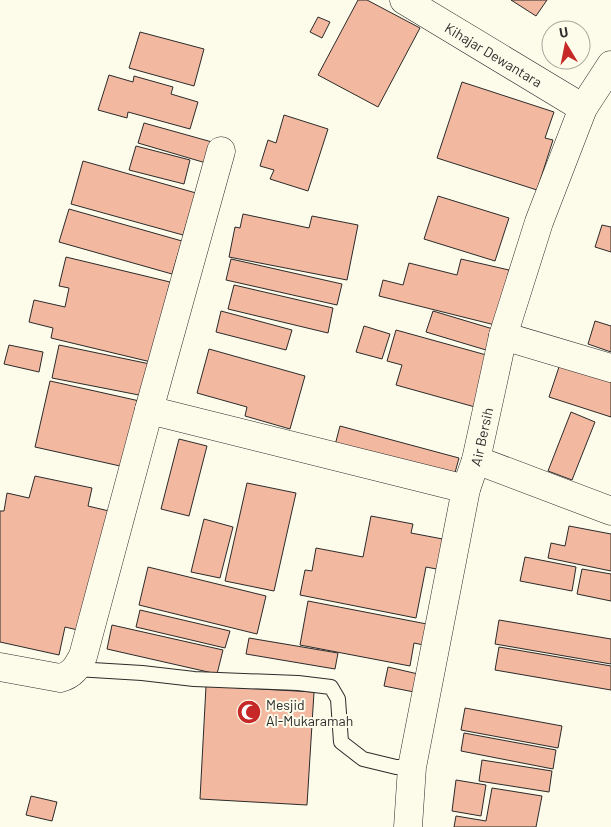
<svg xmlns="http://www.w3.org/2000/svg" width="611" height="827" font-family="Barlow,sans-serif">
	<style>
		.building { fill: #f2b8a0; stroke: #2b2b2b }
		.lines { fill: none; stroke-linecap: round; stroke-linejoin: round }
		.lane-casing { stroke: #2b2b2b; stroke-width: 16 }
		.street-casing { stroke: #2b2b2b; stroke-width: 29 }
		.secondary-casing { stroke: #2b2b2b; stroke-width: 29 }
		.lane { stroke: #fdfbea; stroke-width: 14 }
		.street { stroke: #fdfbea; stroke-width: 28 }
		.secondary { stroke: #fdfbea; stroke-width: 28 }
		.labels { text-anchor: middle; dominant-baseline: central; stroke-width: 4; stroke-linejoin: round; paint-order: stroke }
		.street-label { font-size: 14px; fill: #2b2b2b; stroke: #fdfbea }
		.poi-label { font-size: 14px; fill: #2b2b2b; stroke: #fdfbea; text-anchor: start }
	</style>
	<rect width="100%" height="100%" fill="#fdfbea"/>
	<path class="building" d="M358,0H367L420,28L378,107L318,75Z
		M511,0H547L536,16Z
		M318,17L330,22L322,38L310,32Z
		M140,32L204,49L194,86L129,68Z
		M109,75L133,82L134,76L173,87L171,94L198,102L190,129L128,112L127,118L98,110Z
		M462,82L554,112L545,138L553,140L537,190L437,158Z
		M284,115L328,129L308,191L270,179L274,170L260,166L268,140L276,143Z
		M144,123L212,142L206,163L138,143Z
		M136,146L190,160L184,184L129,170Z
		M83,161L196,193L183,235L71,204Z
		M438,196L509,218L495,261L424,239Z
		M69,209L182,241L172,274L59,242Z
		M243,214L309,228L312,216L358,225L347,280L229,257L235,227L240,228Z
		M602,225L611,227V252L595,247Z
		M66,257L170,282L151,362L51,338L53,328L29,322L34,300L65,307L69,288L59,286Z
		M231,259L342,284L337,305L226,280Z
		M461,259L509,270L495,325L379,296L383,280L403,285L409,263L457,275Z
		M234,285L333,308L328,333L228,309Z
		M221,311L292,330L286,350L216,332Z
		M433,311L493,329L486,350L426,332Z
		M595,321L611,326V352L588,344Z
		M364,326L390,334L382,359L356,352Z
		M396,330L490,356L475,407L396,385L402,365L387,361Z
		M9,345L43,352L39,372L4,364Z
		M59,345L150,364L144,396L52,378Z
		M209,349L305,376L290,429L245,416L247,407L197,393Z
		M560,364L611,380V417L549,397Z
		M50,381L144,402L129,468L35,447Z
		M571,412L595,422L572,480L548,471Z
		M340,426L459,458L453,480L334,449Z
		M179,439L207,446L189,516L161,509Z
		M35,476L92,488L88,506L109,511L82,631L65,627L59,655L0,642V511H4L7,493L29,498Z
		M247,483L296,493L274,591L225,581Z
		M371,516L413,524L411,533L448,540L442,570L426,567L416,618L300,595L305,570L312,571L316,548L363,557Z
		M204,519L233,527L220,578L191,572Z
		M569,526L611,534V571L548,558L551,543L565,546Z
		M525,557L576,567L572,591L520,581Z
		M148,567L266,596L257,634L139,605Z
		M582,569L611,574V601L577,594Z
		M308,601L432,625L428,646L414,643L410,666L300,645Z
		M140,610L230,631L225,648L136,627Z
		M499,620L611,639V664L495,644Z
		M112,625L223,650L217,674L107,649Z
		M249,638L338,653L335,669L246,654Z
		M499,647L611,666V690L495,670Z
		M388,667L418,674L414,692L384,686Z
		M206,686L314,692L307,805L200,799Z
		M465,708L562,726L558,748L461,730Z
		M464,733L556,750L553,769L461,751Z
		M482,760L552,771L549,792L479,781Z
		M456,780L486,785L481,816L452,811Z
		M492,788L542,796L536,827H454L456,816L486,821Z
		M31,796L57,802L52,821L26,815Z"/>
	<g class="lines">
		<g class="lane-casing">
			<path id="lane" d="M76,669L142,673L194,679L298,683L331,687L338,699L341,742L363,759L396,767H412"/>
		</g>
		<g class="street-casing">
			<g id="street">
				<path id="s1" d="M404,0L583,108"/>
				<path d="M503,336L611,368"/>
				<path d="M149,410L221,151"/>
				<path d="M476,460L611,511"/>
				<path d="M0,667L60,678C73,675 77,667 83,656L149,410L466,489"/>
			</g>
		</g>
		<g class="secondary-casing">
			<g id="secondary">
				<path id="s2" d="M408,827L412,767L466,489L476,460L503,336L539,222L583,108L611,65"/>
			</g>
		</g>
		<use href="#lane" class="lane"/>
		<use href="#street" class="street"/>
		<use href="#secondary" class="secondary"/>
	</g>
	<defs>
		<g id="mosque-disc" transform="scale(1.25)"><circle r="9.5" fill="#c62828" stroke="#fdfbea"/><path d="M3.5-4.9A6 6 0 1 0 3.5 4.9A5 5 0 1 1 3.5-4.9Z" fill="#fff"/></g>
	</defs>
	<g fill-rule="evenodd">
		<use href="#mosque-disc" x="249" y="712"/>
	</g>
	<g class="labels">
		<g class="street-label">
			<text stroke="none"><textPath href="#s1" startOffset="105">Kihajar Dewantara</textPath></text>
			<text stroke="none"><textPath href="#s2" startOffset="398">Air Bersih</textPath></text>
		</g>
		<g class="poi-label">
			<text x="266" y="704">Mesjid<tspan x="266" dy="16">Al-Mukaramah</tspan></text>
		</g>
	</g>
	<g transform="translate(566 45) rotate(350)"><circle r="24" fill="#fdfbea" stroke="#a9a89e"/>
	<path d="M0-4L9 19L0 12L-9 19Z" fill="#c62828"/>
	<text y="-8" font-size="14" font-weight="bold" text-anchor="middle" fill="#2b2b2b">U</text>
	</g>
</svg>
